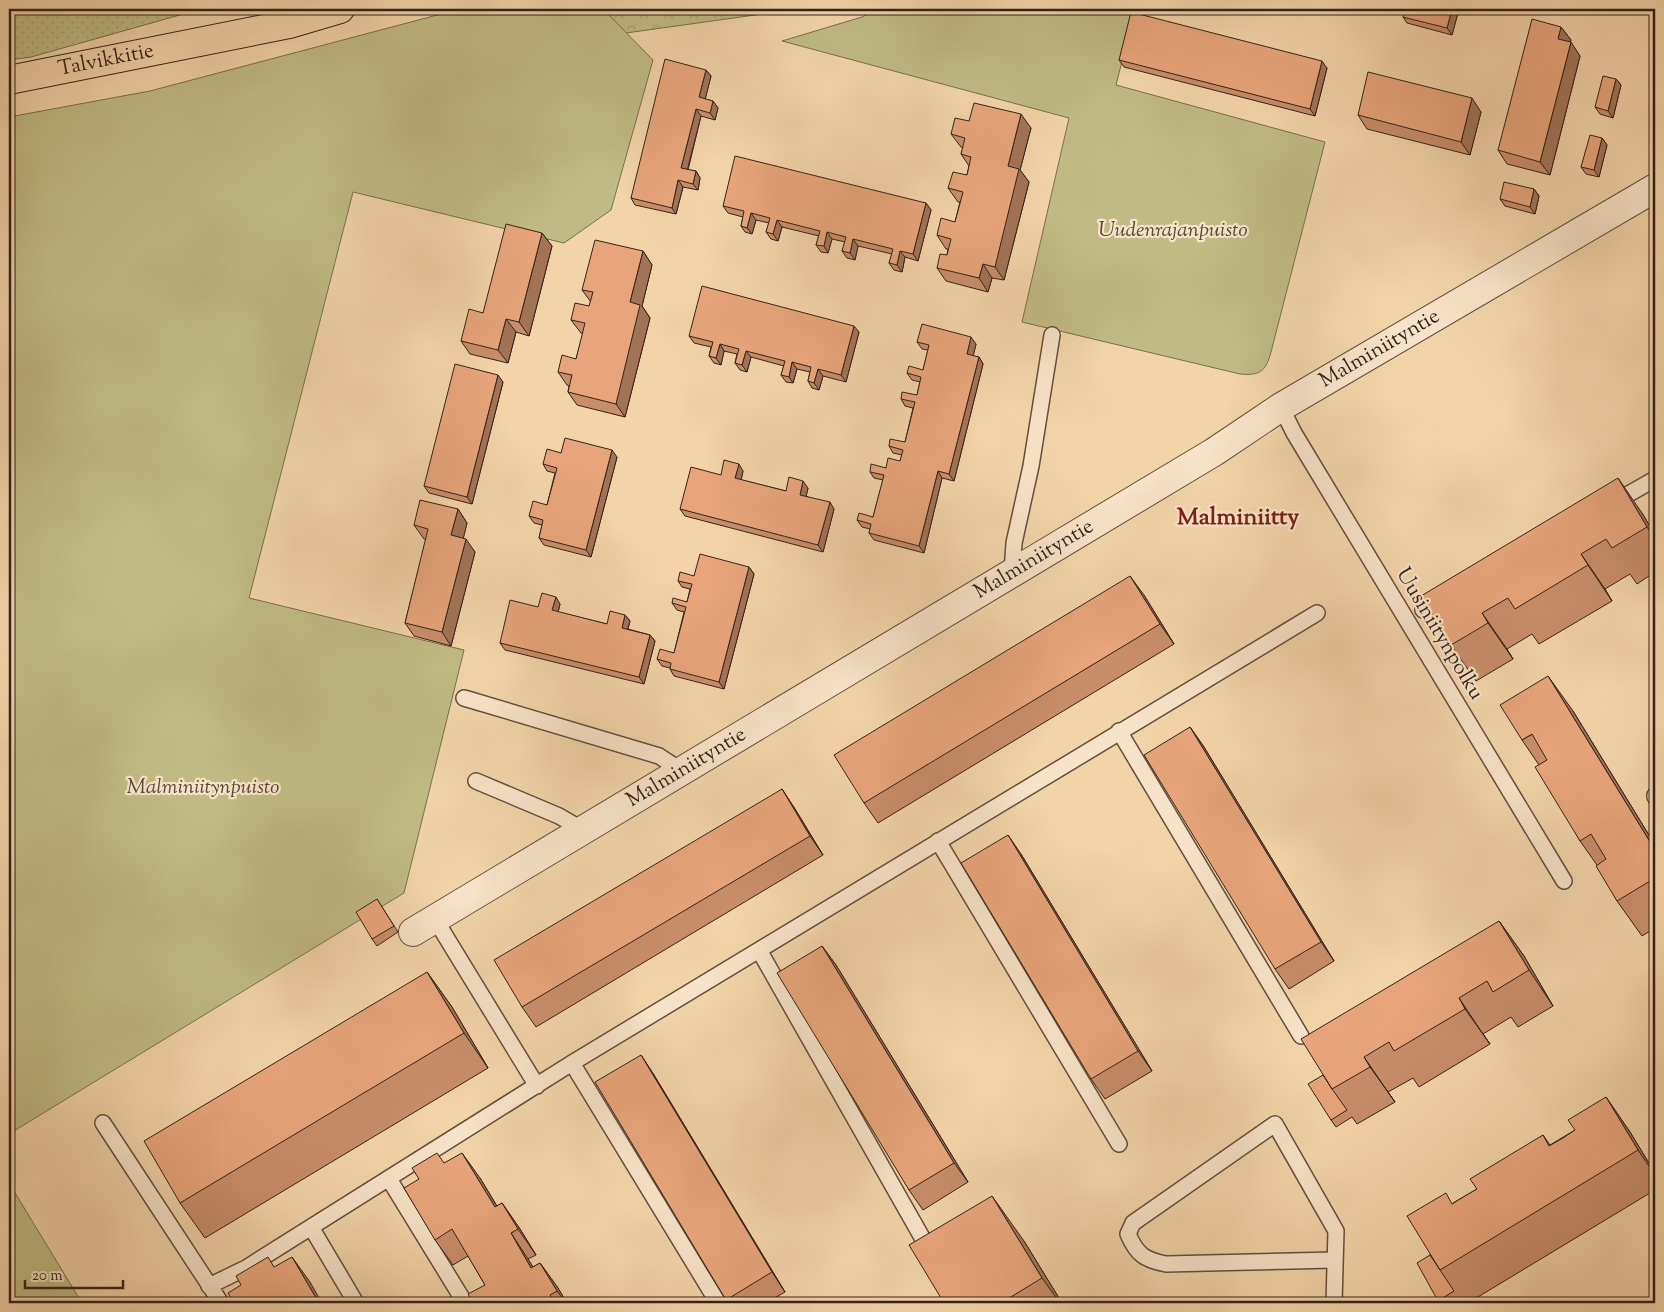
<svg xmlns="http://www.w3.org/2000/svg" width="1664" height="1312" font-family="'Sorts Mill Goudy',serif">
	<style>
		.grass { fill: url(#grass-dots); stroke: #7b6e4e }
		.forest { fill: url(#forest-crowns); stroke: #7b6e4e }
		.park { fill: #c0bb84; stroke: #7b6e4e }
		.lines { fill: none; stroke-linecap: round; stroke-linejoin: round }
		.service-casing { stroke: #654e3d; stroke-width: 18 }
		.minor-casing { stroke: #654e3d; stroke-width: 30 }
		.primary-casing { stroke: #362119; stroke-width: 30 }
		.service { stroke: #f7e3c7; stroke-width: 15 }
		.minor { stroke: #f7e3c7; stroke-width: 28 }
		.primary { stroke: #f3d4a9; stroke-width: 28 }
		.wall { fill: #c88e6a; stroke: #362119 }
		.shaded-wall { fill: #a27456; stroke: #362119 }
		.building { fill: #e8a57b; stroke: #362119 }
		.labels { text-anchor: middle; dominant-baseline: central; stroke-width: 4.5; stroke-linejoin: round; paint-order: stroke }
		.street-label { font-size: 21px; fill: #362119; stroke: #f7e3c7 }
		.park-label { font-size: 21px; font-style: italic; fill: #584834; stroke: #f7e3c7 }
		.quarter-label { font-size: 24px; font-weight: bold; fill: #7a1f14; stroke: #f7e3c7 }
	</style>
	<defs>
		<pattern id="grass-dots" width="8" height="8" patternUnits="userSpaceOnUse" patternTransform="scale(1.25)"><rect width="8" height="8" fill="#c0bb84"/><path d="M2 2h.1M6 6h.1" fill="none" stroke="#a6a071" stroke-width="1.8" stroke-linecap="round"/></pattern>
		<pattern id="forest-crowns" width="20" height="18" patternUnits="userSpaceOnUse" patternTransform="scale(1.25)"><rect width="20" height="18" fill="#c0bb84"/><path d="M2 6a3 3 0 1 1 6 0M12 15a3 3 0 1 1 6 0" fill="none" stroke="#a6a071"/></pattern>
	</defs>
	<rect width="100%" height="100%" fill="#f3d4a9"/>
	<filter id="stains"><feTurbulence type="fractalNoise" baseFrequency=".004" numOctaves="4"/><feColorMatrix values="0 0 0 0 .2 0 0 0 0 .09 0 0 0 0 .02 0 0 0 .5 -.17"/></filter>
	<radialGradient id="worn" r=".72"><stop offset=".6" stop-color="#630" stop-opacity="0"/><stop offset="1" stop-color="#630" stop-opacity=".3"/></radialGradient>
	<path class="grass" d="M9,9H201L31,57L9,60Z"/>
	<path class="forest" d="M460,9H798L626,33L493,60Z"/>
	<path class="park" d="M460,9H603L653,60L611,210L564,243L353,192L249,598L464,650L404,893L9,1134V117L150,91Z
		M878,9H1135L1116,85L1325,142L1271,352C1266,371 1260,376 1240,374L1022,322L1069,118L782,41L862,17Z
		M9,1183L82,1303H9Z"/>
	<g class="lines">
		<g class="service-casing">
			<path id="service" d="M1281,407L1294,433L1564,881
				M1611,504L1655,479
				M1012,573L1014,543L1031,466L1052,335
				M1423,610L1445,598
				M464,698L659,756L682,771
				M1119,731L1301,1036
				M476,781L559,816L583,830
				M1655,795V797
				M938,841L1119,1144
				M435,919L537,1086
				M759,950L932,1255
				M572,1063L718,1303
				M103,1123L221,1303
				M389,1179L465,1303
				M311,1227L356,1303
				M1334,1260L1166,1264C1145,1260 1137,1255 1128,1234L1133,1223L1275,1124L1336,1231L1334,1303
				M209,1286L246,1268L572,1063L1317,613"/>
		</g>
		<g class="minor-casing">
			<g id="minor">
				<path id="s1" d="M413,932L1214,452L1281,407L1655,188"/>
			</g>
		</g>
		<g class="primary-casing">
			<g id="primary">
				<path id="s2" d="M9,80L289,24L340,9"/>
			</g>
		</g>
		<use href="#service" class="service"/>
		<use href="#minor" class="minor"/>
		<use href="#primary" class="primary"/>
	</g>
	<path class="wall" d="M1459,9L1452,35L1407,23L1403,17Z
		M1561,27L1571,40L1570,42L1580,56L1550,175L1507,164L1498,150Z
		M1119,60L1327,68L1315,116L1124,67Z
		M706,70L711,76L705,99L713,101L718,108L715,120L701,116L688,170L696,171L700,178L698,190L683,187L676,214L635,205L631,198Z
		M1616,79L1621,85L1613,118L1600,114L1595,107Z
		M1481,112L1470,155L1367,129L1358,115Z
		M969,121L1031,128L1020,170L1029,182L1004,280L992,278L988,292L946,281L937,268L947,255L948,249H946L937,235L955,222L960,202H958L948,188L967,175L969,166L961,154L963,148L961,147L951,134Z
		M1602,138L1607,145L1599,177L1586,174L1581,167Z
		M1534,189L1539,196L1535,214L1505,206L1500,199Z
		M926,203L931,210L918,261L905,257L902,272L894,270L889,263L892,254L858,246L855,260L847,258L842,251L845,242L832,239L828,253L821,252L816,245L819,236L782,227L778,241L771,239L766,232L769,223L756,220L752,234L745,232L741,226L743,217L728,213L723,206Z
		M542,233L552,246L529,336L516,332L508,363L470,354L461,341L483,313Z
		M643,251L652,265L642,306L650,318L625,417L577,405L568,392L569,386L567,385L558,372L576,359L583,334L581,333L571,320L589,306L591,302L582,290Z
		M859,332L846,382L823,376L819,390L812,388L808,381L810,372L797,369L793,383L786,382L781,375L784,366L751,357L747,372L740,370L735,363L737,354L724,351L721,365L714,363L709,356L711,347L694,343L689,336Z
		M917,342L976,344L973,356L979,357L983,364L954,481L942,478L924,553L874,540L869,533L870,529L862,527L857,520L873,517L883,480L874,478L870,472L886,468L900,461L902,455L893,453L889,446L905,442L913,408L905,406L901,399L917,395L920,382L912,380L907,373L923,370L928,350L922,349Z
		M503,382L472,504L429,493L424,486Z
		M561,453L617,457L591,557L544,545L539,538L542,525L534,523L529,516L547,505L555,473L547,471L543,464Z
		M743,471L741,480L786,491L808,488L806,496L834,509L823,552L685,516L680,509L721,475Z
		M458,509L467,523L463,538L475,552L451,646L414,636L405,623L426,539H424L414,525Z
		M1642,513L1655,535V572L1637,584L1630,574L1605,589L1612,601L1539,644L1532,634L1507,649L1513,659L1476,681L1451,645L1421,596Z
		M749,567L754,574L724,689L674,676L670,669V668L662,666L657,659L674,653L684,612L677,610L672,603L687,602L690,589L682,587L678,581L694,576Z
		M1144,595L1174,644L878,823L864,803Z
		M560,604L558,612L607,624L625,615L630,621L628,629L650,635L655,641L644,684L505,650L500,643L538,607Z
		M1573,711L1655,845V928L1642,936L1617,901L1597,865L1580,841L1539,765L1522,740Z
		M1190,727L1204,747L1334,961L1289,989L1275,969Z
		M782,789L795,809L823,855L536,1027L522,1007Z
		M1021,854L1152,1071L1105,1099L1091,1079Z
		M377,899L398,932L377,946L372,939Z
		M1499,921L1524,956L1553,1006L1518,1027L1511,1017L1483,1034L1490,1044L1419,1087L1413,1078L1388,1092L1395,1102L1357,1124L1352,1117L1336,1127L1331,1120L1323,1075Z
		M822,946L836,965L968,1182L923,1210L909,1190Z
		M427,972L452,1007L488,1068L205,1238L180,1203Z
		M641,1055L654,1075L785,1292L766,1303H728L726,1300Z
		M1606,1097L1630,1132L1655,1173V1190L1468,1303H1463L1459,1297V1298L1450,1303H1440L1438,1301L1430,1255L1453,1203L1477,1189L1543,1135L1550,1145L1575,1130Z
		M445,1163L480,1178L497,1206L502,1203L520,1229L536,1255L528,1259L533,1267L540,1263L558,1288L567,1303H473L485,1285L468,1256L453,1265L435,1240Z
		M1024,1241L1062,1303H944Z"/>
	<path class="shaded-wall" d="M1452,9H1459L1452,35L1447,28Z
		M1561,27L1571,40L1568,53L1558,39Z
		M1571,42L1580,56L1550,175L1540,162Z
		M1322,61L1327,68L1315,116L1310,109Z
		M706,70L711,76L704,104L699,97Z
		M1616,79L1621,85L1613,118L1608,111Z
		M1472,98L1481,112L1470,155L1461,142Z
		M713,101L718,108L715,120L710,113Z
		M696,109L701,116L686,175L681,168Z
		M1021,114L1031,128L1020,170L1029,182L1004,280L995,267L1008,166Z
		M1602,138L1607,145L1599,177L1594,170Z
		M696,171L700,178L698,190L693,184Z
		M678,180L683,187L676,214L672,208Z
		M1534,189L1539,196L1535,214L1530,207Z
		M926,203L931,210L918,261L913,254Z
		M751,213L756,220L752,234L747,228Z
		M777,220L782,227L778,241L773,234Z
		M827,232L832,239L828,253L824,246Z
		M542,233L552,246L529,336L519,322Z
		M853,239L858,246L855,260L850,253Z
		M643,251L652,265L642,306L650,318L625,417L616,404L630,302Z
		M900,251L905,257L902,272L897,265Z
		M983,264L992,278L988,292L979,278Z
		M506,319L516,332L508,363L498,350Z
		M854,326L859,332L846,382L841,375Z
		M971,337L976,344L972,361L967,354Z
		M720,344L724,351L721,365L716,358Z
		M746,351L751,357L747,372L742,365Z
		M979,357L983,364L954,481L949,474Z
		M792,362L797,369L793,383L789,377Z
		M818,369L823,376L819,390L814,383Z
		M498,375L503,382L472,504L467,497Z
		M612,450L617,457L591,557L586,550Z
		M739,464L743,471L740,485L735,478Z
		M938,471L942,478L924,553L919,546Z
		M1618,478L1642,513L1655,535V539L1647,527Z
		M803,481L808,488L805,501L800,495Z
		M830,502L834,509L823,552L818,545Z
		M458,509L467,523L461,548L451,535Z
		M466,539L475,552L451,646L442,632Z
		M1581,554L1605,589L1612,601L1588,565Z
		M749,567L754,574L724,689L719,682Z
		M1130,576L1144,595L1174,644L1160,624Z
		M556,597L560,604L557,617L552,610Z
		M1482,613L1507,649L1513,659L1488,623Z
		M625,615L630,621L626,634L622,628Z
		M650,635L655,641L644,684L639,677Z
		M1548,676L1573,711L1655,845V850Z
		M1190,727L1204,747L1334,961L1321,942Z
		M782,789L795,809L823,855L810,836Z
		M1008,835L1021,854L1152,1071L1138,1051Z
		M1499,921L1524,956L1553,1006L1529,970Z
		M822,946L836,965L968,1182L954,1163Z
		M427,972L452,1007L488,1068L464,1033Z
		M1459,998L1483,1034L1490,1044L1465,1009Z
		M641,1055L654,1075L785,1292L772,1272Z
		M1364,1057L1388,1092L1395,1102L1370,1067Z
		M1606,1097L1630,1132L1655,1173V1175L1638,1150Z
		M462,1153L480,1178L513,1233L495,1207Z
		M992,1196L1024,1241L1062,1303H1060L1042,1278Z
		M502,1203L520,1229L536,1255L518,1229Z
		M511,1233L528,1259L549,1294L531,1268Z
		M292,1257L310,1282L322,1303H319Z
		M540,1263L558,1288L567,1303H566L557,1291Z"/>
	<path class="building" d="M1405,9H1452L1447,28L1403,17Z
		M1131,12L1322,61L1310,109L1119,60Z
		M1532,19L1561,27L1558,39L1571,42L1540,162L1498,150Z
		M665,59L706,70L699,97L713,101L710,113L696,109L681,168L696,171L693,184L678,180L672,208L631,198Z
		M1368,72L1472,98L1461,142L1358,115Z
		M1603,76L1616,79L1608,111L1595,107Z
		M974,103L1021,114L1008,166L1019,169L995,267L983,264L979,278L937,268L940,254L947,255L951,239L937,235L941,218L955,222L963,192L948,188L953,172L967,175L971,157L961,154L965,138L951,134L955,118L969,121Z
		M1590,135L1602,138L1594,170L1581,167Z
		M735,156L926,203L913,254L900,251L897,265L889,263L893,249L853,239L850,253L842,251L846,237L827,232L824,246L816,245L820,231L777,220L773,234L766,232L770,218L751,213L747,228L741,226L744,211L723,206Z
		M1504,182L1534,189L1530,207L1500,199Z
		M506,224L542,233L519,322L506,319L498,350L461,341L469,309L483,313Z
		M595,240L643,251L630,302L640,305L616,404L568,392L572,375L558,372L562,355L576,359L585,323L571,320L575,303L589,306L593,292L582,290Z
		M702,286L854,326L841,375L818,369L814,383L808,381L811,367L792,362L789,377L781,375L785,361L746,351L742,365L735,363L739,349L720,344L716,358L709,356L713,342L689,336Z
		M922,324L971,337L967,354L979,357L949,474L938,471L919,546L869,533L871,524L857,520L859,513L873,517L884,475L870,472L871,464L886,468L888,458L900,461L903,450L889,446L890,439L905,442L915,402L901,399L902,392L917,395L921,377L907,373L909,366L923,370L929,345L917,342Z
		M455,364L498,375L467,497L424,486Z
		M565,438L612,450L586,550L539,538L543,520L529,516L533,501L547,505L557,468L543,464L547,449L561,453Z
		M724,460L739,464L735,478L786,491L789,477L803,481L800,495L830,502L818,545L680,509L691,467L721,475Z
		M1618,478L1647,527L1612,548L1606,539L1581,554L1588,565L1515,609L1508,598L1482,613L1488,623L1451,645L1421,596Z
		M420,500L458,509L451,535L466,539L442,632L405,623L428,529L414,525Z
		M700,554L749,567L719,682L670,669L671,663L657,659L660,649L674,653L686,607L672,603L673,598L687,602L692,584L678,581L680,572L694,576Z
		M1130,576L1160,624L864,803L834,755Z
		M542,593L556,597L552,610L607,624L610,611L625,615L622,628L650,635L639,677L500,643L510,600L538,607Z
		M1548,676L1655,850V878L1617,901L1596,866L1606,859L1591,834L1580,841L1535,767L1547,760L1532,734L1522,740L1500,705Z
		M1190,727L1321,942L1275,969L1144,755Z
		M782,789L810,836L522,1007L494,960Z
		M1008,835L1138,1051L1091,1079L961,863Z
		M377,899L394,926L372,939L356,912Z
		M1499,921L1529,970L1493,992L1487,981L1459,998L1465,1009L1394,1051L1389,1042L1364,1057L1370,1067L1332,1089L1301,1039Z
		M822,946L954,1163L909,1190L777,973Z
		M427,972L464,1033L180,1203L144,1141Z
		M641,1055L772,1272L726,1300L595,1082Z
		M1323,1075L1332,1089L1347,1110L1331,1120L1308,1084Z
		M1606,1097L1638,1150L1440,1270L1407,1216L1446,1193L1452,1204L1465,1196L1477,1189L1470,1179L1543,1135L1549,1146L1563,1138L1575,1130L1568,1120Z
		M437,1153L444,1163L462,1153L495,1207L502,1203L518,1229L511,1233L531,1268L540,1263L557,1291L550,1295L555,1303H473L468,1294L485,1285L452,1229L435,1240L404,1188L419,1179L412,1168Z
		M992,1196L1042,1278L1001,1303H944L909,1245Z
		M1430,1255L1454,1291L1438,1301L1417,1263Z
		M268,1257L274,1267L292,1257L319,1303H234L228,1293L241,1285L236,1276Z"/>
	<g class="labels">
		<g class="street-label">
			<text stroke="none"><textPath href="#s2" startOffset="99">Talvikkitie</textPath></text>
			<text stroke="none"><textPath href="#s1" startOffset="1129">Malminiityntie</textPath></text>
			<text stroke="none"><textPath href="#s1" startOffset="724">Malminiityntie</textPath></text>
			<text transform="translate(1439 634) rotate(59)">Uusiniitynpolku</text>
			<text stroke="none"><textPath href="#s1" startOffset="319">Malminiityntie</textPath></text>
		</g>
		<g class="park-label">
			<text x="1173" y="231">Uudenrajanpuisto</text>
			<text x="203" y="788">Malminiitynpuisto</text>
		</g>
		<g class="quarter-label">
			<text x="1238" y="518">Malminiitty</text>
		</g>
	</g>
	<rect width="1664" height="1312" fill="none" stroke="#f3d4a9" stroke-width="30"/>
	<rect x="10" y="10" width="1644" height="1292" fill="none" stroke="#362119" stroke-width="2.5"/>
	<rect x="15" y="15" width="1634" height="1282" fill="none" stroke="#362119"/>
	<path d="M25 1280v8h98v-8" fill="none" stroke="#362119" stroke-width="2.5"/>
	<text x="32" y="1280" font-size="15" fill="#362119" stroke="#f7e3c7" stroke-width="4" paint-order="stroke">20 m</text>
	<rect width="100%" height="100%" filter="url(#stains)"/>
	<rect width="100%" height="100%" fill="url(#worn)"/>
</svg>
